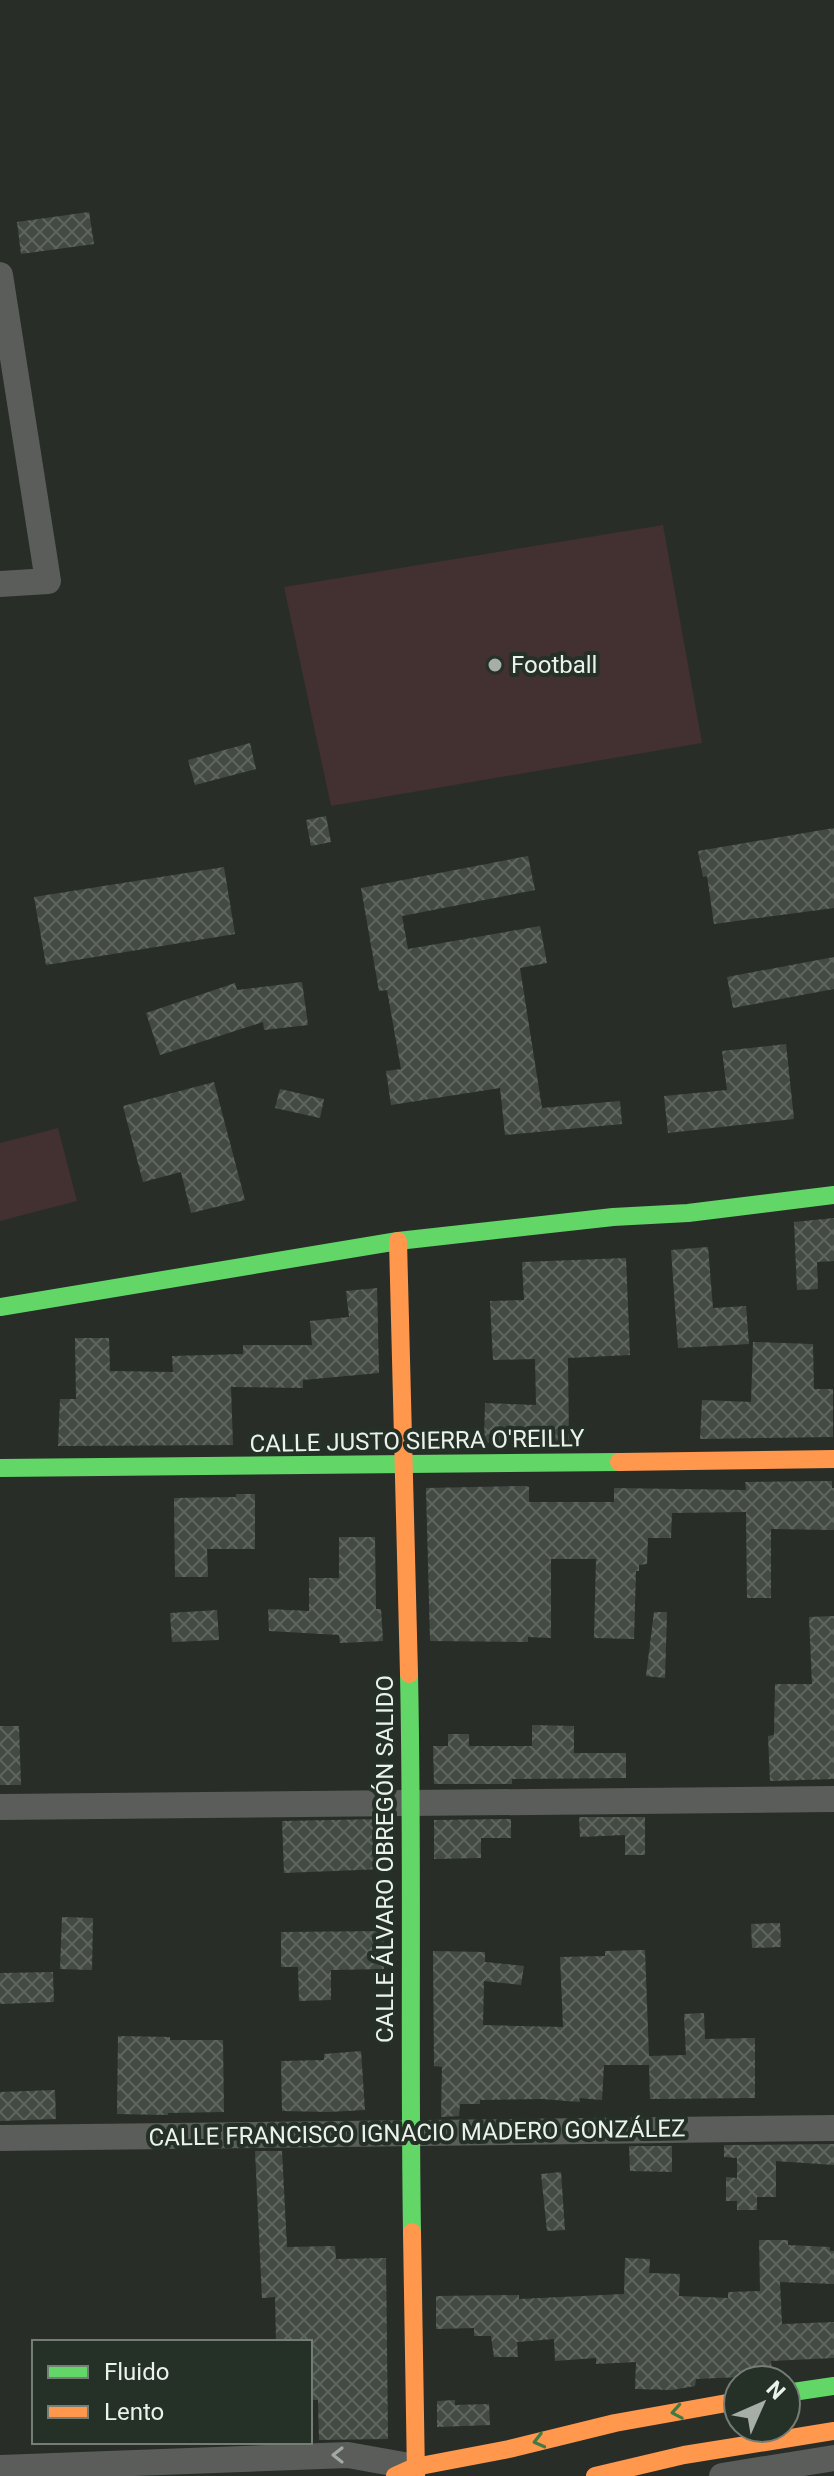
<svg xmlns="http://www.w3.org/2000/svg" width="834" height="2476" font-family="Roboto,sans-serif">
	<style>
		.green { fill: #433030 }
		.building { fill: url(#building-cross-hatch) }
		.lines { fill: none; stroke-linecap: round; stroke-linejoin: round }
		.street { stroke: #5a5d5a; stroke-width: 26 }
		.fast { stroke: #63d668; stroke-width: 18 }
		.slow { stroke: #ff974d; stroke-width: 18 }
		.oneway { stroke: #417b44 }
		.oneway2 { stroke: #a2a8a3 }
		.poi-dot { fill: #a7ada7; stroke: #253027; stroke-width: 3 }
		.labels { text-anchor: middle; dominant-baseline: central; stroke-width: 8; stroke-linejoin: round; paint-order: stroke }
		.poi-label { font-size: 24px; fill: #ebf2ec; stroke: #253027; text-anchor: start }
		.street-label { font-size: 24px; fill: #ebf2ec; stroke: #253027 }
	</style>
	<defs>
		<pattern id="building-cross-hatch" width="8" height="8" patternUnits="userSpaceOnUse" patternTransform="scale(2)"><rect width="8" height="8" fill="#434a44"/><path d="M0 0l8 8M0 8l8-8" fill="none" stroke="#5e655f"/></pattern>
	</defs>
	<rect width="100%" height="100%" fill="#282d28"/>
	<path class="green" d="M663,525L702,743L331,806L284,587Z
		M58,1128L77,1201L0,1221V1143Z"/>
	<path class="building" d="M89,212L94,244L21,254L17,222Z
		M250,743L256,769L195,785L188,760Z
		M326,816L331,842L311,846L306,820Z
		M834,828V908L714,924L707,876L703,877L698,851Z
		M528,856L535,890L402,916L408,949L540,926L547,963L520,968L542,1108L620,1101L622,1124L505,1135L500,1088L391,1105L386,1071L401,1069L387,990L379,991L361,888Z
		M224,867L235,934L46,965L34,897Z
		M834,957V989L733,1008L727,977Z
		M302,982L308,1025L264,1030L263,1022L160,1055L146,1013L235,983L237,990Z
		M786,1044L794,1119L668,1133L664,1096L727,1090L722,1051Z
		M214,1082L245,1200L191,1213L181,1172L143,1182L123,1106Z
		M280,1089L324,1099L320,1118L275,1108Z
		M834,1218V1261L817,1262L818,1289L797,1290L794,1222Z
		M708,1247L713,1308L746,1306L749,1344L678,1348L671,1250Z
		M626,1258L630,1355L568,1358L569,1441L484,1443L485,1403L536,1405L535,1359L493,1360L490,1301L524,1300L522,1262Z
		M377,1288L379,1373L303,1380V1388L231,1387L233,1445L58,1446L60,1399H76L75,1338H109L110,1371L173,1372L172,1356L243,1354V1345H312L310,1321L349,1317L346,1291Z
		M753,1342L813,1344L814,1389H833V1437L700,1439L702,1400L751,1402Z
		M832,1481V1488H834V1530L771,1529V1598H747L746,1512L672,1513L671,1538H648L647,1564L639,1565V1571H636L634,1639L594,1638L596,1559H551V1638L528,1637V1642L430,1641L426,1488L525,1486L529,1487V1502H614V1488L746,1490L745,1482Z
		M236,1494H255V1549H207L208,1577H175L174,1498L236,1497Z
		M339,1537H375L376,1609H381L383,1641L340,1643L339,1635L269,1631L268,1609L309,1611V1578H339Z
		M217,1610L219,1640L172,1642L170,1613Z
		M654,1612H667L665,1678L646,1676Z
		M834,1616V1779L770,1781L768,1736L774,1735L775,1684H812L809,1617Z
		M532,1725L574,1726V1753H626V1778L512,1779V1784H434L433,1746H448V1734H469V1746H532Z
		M0,1726H19L21,1785H0Z
		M579,1817H645V1855H625V1835L580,1837Z
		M381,1819L383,1869L284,1873L282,1821Z
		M511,1819V1838H481V1858L434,1859V1820Z
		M62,1917L93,1918L92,1970L60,1969Z
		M780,1923L781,1947L752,1948L751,1924Z
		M384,1931V1969L331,1970V2000L299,2001L298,1967H281V1932Z
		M645,1950L649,2056L686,2055L684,2014L704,2013L705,2039L755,2038V2098L650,2099L649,2065H604L602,2100L579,2098L580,2102L542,2099L480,2100V2104H460L459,2116L441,2117L442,2067L434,2066L433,1951L485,1952V1962L524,1966L521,1985L484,1981L483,2025L563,2027L560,1957L605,1956V1951Z
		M53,1972L54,2002L0,2004V1973Z
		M118,2036L170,2037V2040H223L224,2112L168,2113V2115L117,2114Z
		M361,2051L365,2110L328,2112L282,2111L281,2061L324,2060V2054Z
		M55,2090L56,2119L0,2121V2092Z
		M834,2144V2165L776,2161V2197H757V2210H737V2201H726V2177L737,2178V2158L724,2157V2145Z
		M629,2146H672V2172L630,2171Z
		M255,2151H282L287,2247L335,2246L336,2259L386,2258L388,2439L319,2440L318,2400H310V2342H276L275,2297L262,2298Z
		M561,2172L565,2230L547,2231L541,2174Z
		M759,2240H788V2245L830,2247V2251H834V2284L780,2282L782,2324L834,2322V2358L771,2361L772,2371L740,2372V2377L696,2379L695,2386L672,2390L635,2389L636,2362L596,2364V2358L555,2361L554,2339L517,2342L518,2357H494L491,2336H474V2328L436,2329V2296L519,2295V2299L624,2294L625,2258L650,2259L649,2273L680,2274L679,2296L728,2298V2292L760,2291Z
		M455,2400V2405L489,2404L490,2425L437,2427V2401Z"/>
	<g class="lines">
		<path class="street" d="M0,275L48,581L0,584
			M0,1807L834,1799
			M0,2138L834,2128
			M0,2468L348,2455L415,2467
			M722,2476L834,2458"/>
		<path class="fast" d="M0,1307L398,1241L613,1217L688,1213L834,1195
			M0,1468L619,1462
			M409,1674C413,1860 409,2046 412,2232
			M786,2393L834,2386"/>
		<path class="slow" d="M398,1241L409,1674
			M619,1462L834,1459
			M412,2232L416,2476
			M395,2476L415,2467L509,2449L615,2423L738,2401
			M595,2476L684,2455L834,2431"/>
	</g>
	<defs><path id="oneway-chevron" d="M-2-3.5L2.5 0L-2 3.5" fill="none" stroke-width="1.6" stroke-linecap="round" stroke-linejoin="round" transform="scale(2)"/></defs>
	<g class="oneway">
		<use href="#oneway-chevron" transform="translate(677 2412) rotate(170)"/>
		<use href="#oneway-chevron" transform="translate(539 2441) rotate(166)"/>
	</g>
	<use class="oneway2" href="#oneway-chevron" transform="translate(338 2455) rotate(180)"/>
	<circle class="poi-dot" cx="495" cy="665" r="8"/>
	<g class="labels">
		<g class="poi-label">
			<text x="511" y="665">Football</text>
		</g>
		<g class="street-label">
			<text transform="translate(417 1441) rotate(-1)">CALLE JUSTO SIERRA O'REILLY</text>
			<text transform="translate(385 1859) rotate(-90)">CALLE ÁLVARO OBREGÓN SALIDO</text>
			<text transform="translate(417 2133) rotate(-1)">CALLE FRANCISCO IGNACIO MADERO GONZÁLEZ</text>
		</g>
	</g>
	<rect x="32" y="2340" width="280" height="104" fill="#253027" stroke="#747e76" stroke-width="2"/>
	<rect x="48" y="2366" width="40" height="12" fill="#63d668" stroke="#747e76" stroke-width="2"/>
	<text x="104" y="2380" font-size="24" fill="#ebf2ec">Fluido</text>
	<rect x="48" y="2406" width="40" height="12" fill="#ff974d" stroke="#747e76" stroke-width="2"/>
	<text x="104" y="2420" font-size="24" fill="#ebf2ec">Lento</text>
	<g transform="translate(762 2404) rotate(45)"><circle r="38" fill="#253027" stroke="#747e76" stroke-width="2"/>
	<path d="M0-6L14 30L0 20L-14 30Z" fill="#a7ada7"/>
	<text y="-12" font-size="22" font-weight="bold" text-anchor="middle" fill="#ebf2ec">N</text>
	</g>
</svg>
